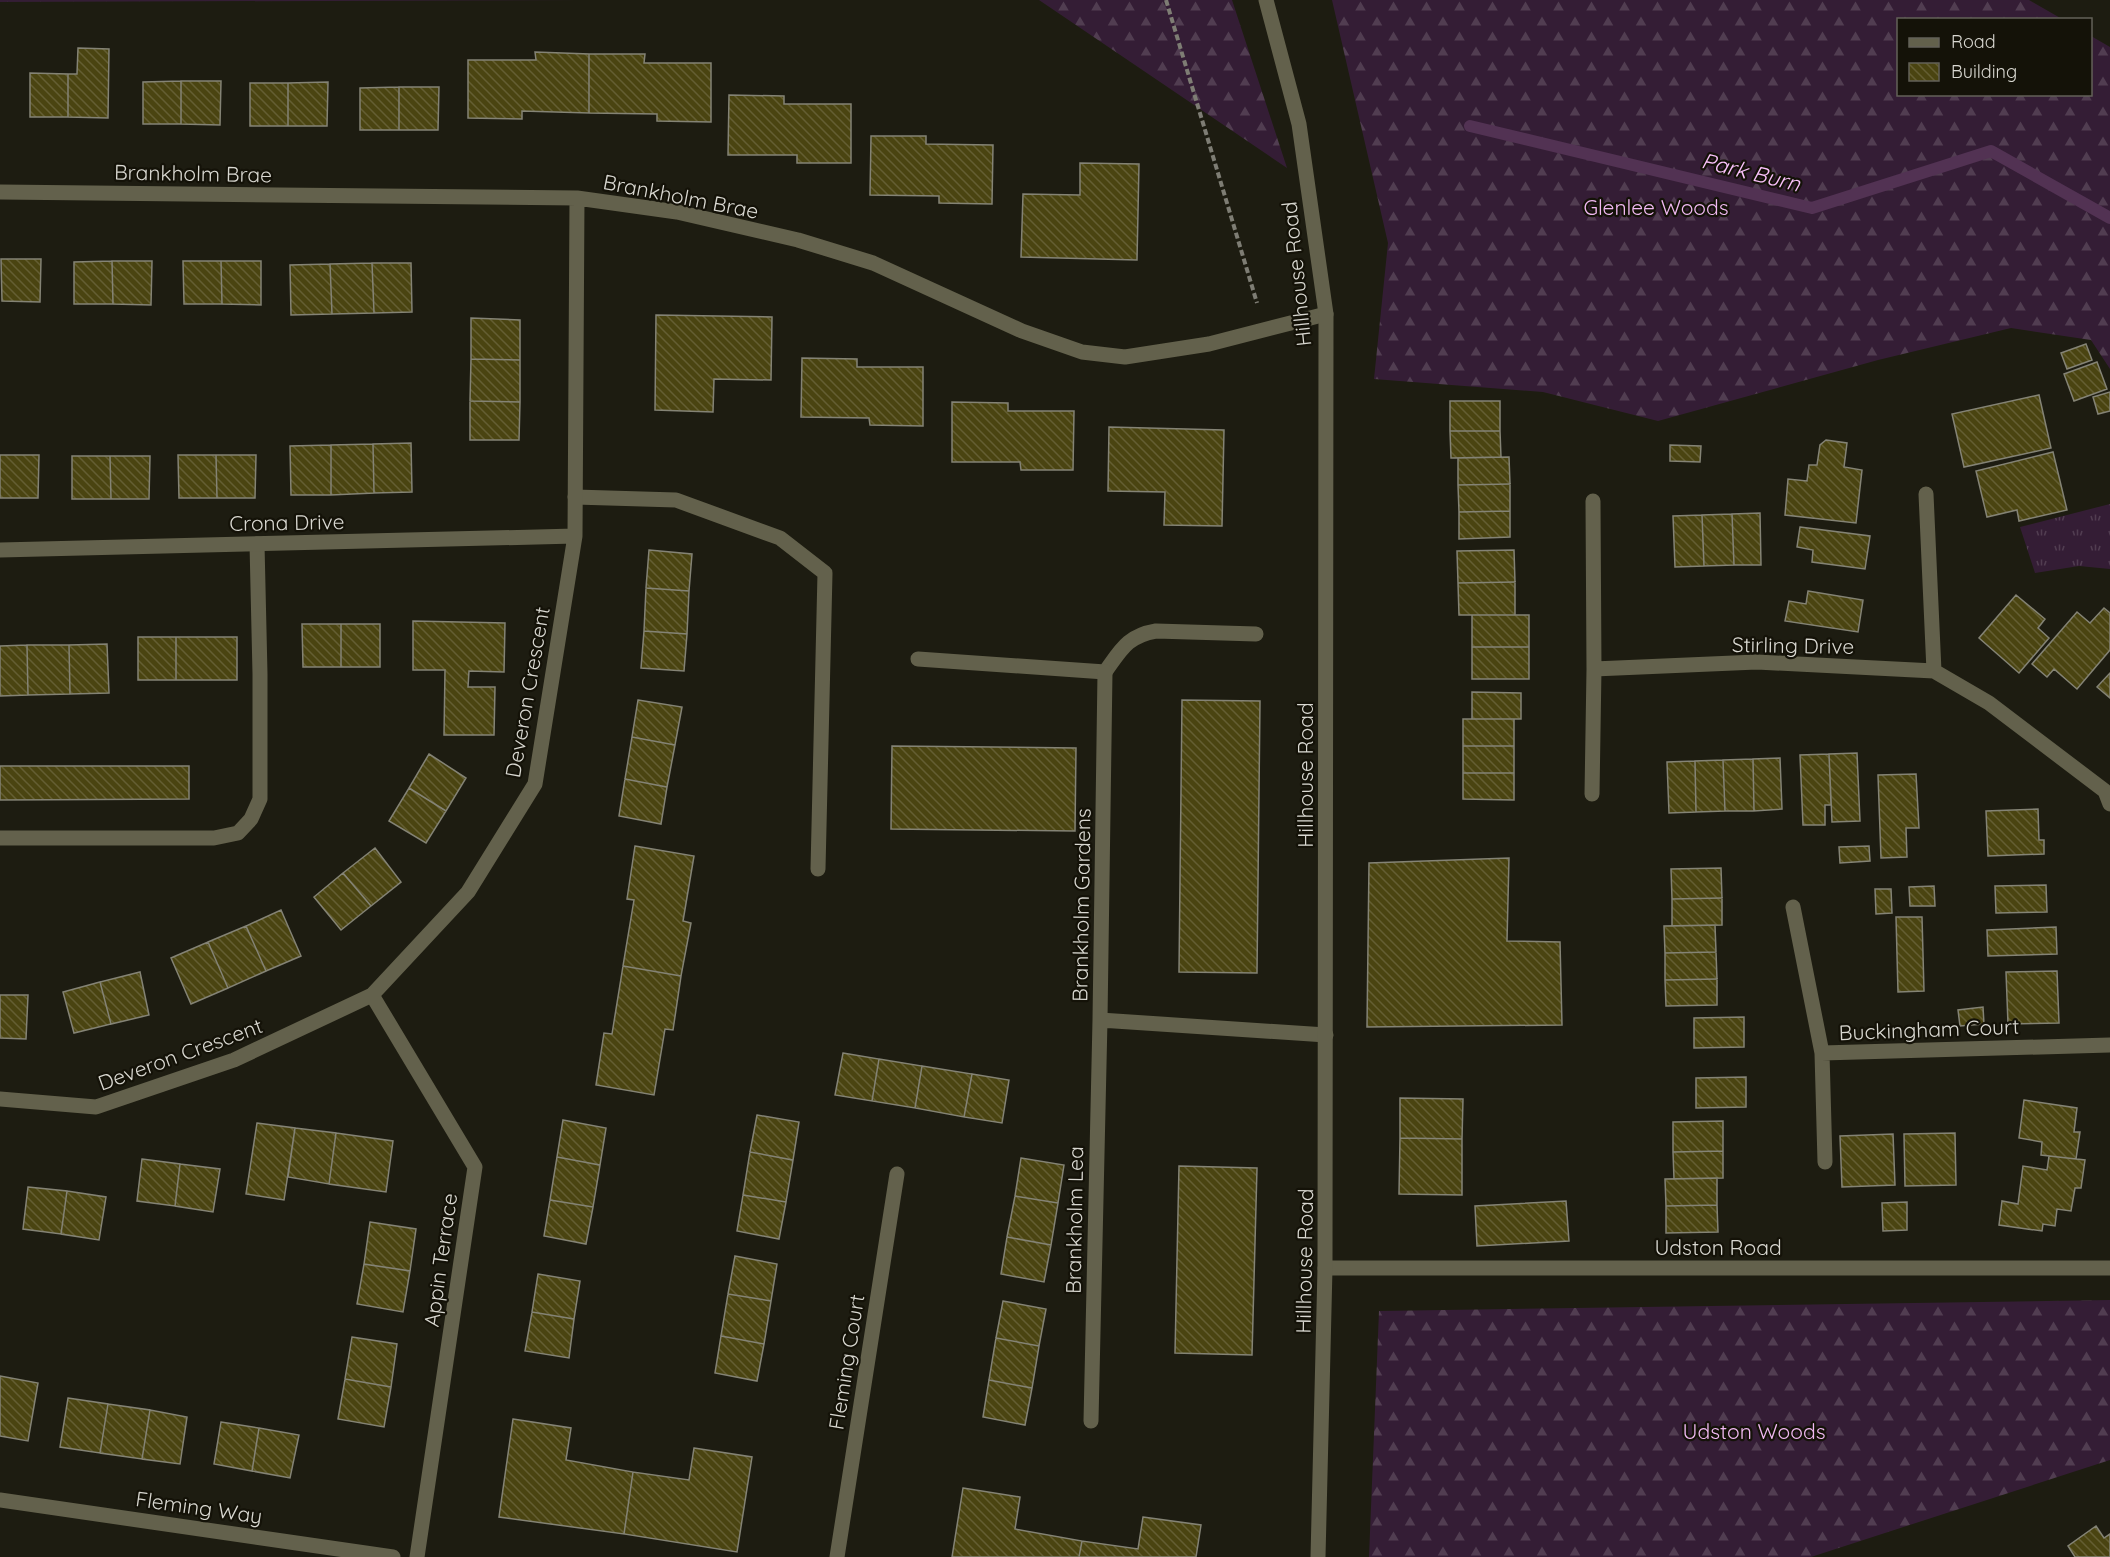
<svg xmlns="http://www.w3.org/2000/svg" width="2110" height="1557" font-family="Quicksand,sans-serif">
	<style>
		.grass { fill: url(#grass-tufts) }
		.forest { fill: url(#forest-firs) }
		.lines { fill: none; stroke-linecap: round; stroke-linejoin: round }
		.stream { stroke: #523253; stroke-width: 12 }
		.building { fill: url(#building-back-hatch); stroke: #848375; stroke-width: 1.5 }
		.path { stroke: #7e7d74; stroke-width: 4; stroke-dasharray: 6 3; stroke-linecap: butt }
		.service { stroke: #63614c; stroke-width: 15 }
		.minor { stroke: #63614c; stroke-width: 15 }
		.tertiary { stroke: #63614c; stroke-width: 15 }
		.labels { text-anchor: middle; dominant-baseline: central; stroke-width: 4.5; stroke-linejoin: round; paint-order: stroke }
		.street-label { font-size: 21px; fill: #d9d8d1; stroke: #141208 }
		.park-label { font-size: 21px; fill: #f1b9f3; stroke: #141208 }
		.water-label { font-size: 22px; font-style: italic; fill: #fcc3fd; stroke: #141208 }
	</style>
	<defs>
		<pattern id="grass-tufts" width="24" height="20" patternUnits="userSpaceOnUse" patternTransform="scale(1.5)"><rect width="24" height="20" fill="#341d35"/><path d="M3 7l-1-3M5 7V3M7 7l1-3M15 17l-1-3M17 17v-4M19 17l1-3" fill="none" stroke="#513d51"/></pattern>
		<pattern id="forest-firs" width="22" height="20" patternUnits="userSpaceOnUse" patternTransform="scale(1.5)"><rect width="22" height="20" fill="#341d35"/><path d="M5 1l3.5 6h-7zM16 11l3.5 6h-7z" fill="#513d51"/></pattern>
		<pattern id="building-back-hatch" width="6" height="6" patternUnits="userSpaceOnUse" patternTransform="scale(1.5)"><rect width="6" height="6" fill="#4a4411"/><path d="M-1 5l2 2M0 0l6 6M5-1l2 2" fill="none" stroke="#645e33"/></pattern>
	</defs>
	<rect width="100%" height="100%" fill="#1d1c11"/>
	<path class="grass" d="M2110,504V569L2079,566L2035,573L2020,527Z"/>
	<path class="forest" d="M0,0H581L0,2Z
		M1039,0H1232L1287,168Z
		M1332,0H2029L2062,19L1898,20V94H2090L2091,36L2110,47V369L2091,340L2011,328L1878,360L1658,421L1543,392L1374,379L1388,243Z
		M2110,1300V1460L1811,1557H1369L1379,1311Z"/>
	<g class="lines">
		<path class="stream" d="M1470,126L1812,208L1991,151L2110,218"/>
	</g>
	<path class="building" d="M78,48L109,49L108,118L68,117V74H77Z
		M535,52L589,54V113L522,111V119L468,118V60H536Z
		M589,54H645L644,63H711V122L657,121V114L589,113Z
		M30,73L68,74V117H30Z
		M181,81V124H143V82Z
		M181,81H221L220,125L181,124Z
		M328,82L327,126H288V83Z
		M250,83H288V126H250Z
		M399,87V130H360V88Z
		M399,87H439L438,130H399Z
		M729,95L784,96V104H851V163H797V155H728Z
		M871,136H926V144L993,145L992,204L939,203V196L870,195Z
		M1080,163L1139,164L1137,260L1021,257L1023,194L1080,195Z
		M1,259H41L40,302L2,301Z
		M112,261L113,304H74V262Z
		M112,261H152L151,305L113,304Z
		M183,261H221L222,304H184Z
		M221,261H261V305L222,304Z
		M372,263L374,313L332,314L330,264Z
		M372,263H411L412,312L374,313Z
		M330,264L332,314L291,315L290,265Z
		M656,315L772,317L771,380L714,379L713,412L655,410Z
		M471,318L520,320V360L471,359Z
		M2086,344L2092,360L2067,369L2061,353Z
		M802,358L857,359V367H923V426L870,425L869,418L801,417Z
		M471,359L520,360V402L470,401Z
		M2097,362L2107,389L2074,401L2064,374Z
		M2110,392V411L2098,414L2093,397Z
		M2039,395L2051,448L1964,467L1952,414Z
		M470,401L520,402L519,440H470Z
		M1450,401H1500V431H1450Z
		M952,402L1008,403V411H1074L1073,470H1021L1020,462H952Z
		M1109,427L1224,430L1222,526L1164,525L1165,492L1108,491Z
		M1450,431H1500L1501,457L1451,458Z
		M1826,440L1847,443L1844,467L1862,470L1856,523L1785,515L1788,479L1807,481L1809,465H1817L1820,445Z
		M411,443L412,492L374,493L373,444Z
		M373,444L374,493L331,495V445Z
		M331,445V495H291L290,446Z
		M1670,445L1701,446L1700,462L1670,461Z
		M2053,452L2067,510L2019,521L2017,510L1987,517L1976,471Z
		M0,455H39L38,498H0Z
		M178,455H216L217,498H179Z
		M216,455H256L255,498H217Z
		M72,456H110L111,499H72Z
		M110,456H150L149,499H111Z
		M1509,457L1510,484L1458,485V458Z
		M1510,484V511L1459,512L1458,485Z
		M1510,511V537L1459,539V512Z
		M1760,513L1761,565H1734L1732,514Z
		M1732,514L1734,565L1704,566L1702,515Z
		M1702,515L1704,566L1675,567L1673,516Z
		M1800,527L1870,536L1865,569L1812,562L1813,550L1797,547Z
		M649,550L692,554L689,591L646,588Z
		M1514,550L1515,582L1458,583L1457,551Z
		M1515,582V615H1459L1458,583Z
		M646,588L689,591L687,634L644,631Z
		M1808,591L1863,600L1858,632L1785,621L1789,601L1806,604Z
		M2016,595L2045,619L2038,628L2049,638L2019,673L1979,638Z
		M2104,608L2110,613V650L2077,689L2054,669L2047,677L2032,664L2077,612L2090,623Z
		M1472,615H1529V647H1472Z
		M413,621L505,623L504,672L469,671L468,687H495L494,735H444L445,670H413Z
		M302,624H341V667H303Z
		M341,624H380V667H341Z
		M644,631L687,634L684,671L641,668Z
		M138,637H176V680H138Z
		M176,637H237V680H176Z
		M107,644L109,693L70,694L69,645Z
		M27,645L28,695L0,696V646Z
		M27,645H69L70,694L28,695Z
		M1472,647H1529V679H1472Z
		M2110,673V698L2097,687Z
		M1472,692L1521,693V719H1472Z
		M638,700L682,707L675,745L632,737Z
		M1182,700L1260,701L1257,973L1179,972Z
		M1463,719H1514V746H1463Z
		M632,737L675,745L667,787L625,779Z
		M892,746L1076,748L1075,831L891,829Z
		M1463,746H1514V773H1463Z
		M1857,753L1860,821L1832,822L1829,754Z
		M429,754L466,778L446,811L409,788Z
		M1829,754L1831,805H1825V825H1803L1800,755Z
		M1780,758L1782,809L1754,811L1753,759Z
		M1753,759L1754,811H1725L1723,760Z
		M1723,760L1725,811L1696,812L1695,761Z
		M1695,761L1696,812L1669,813L1667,762Z
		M0,766H189V799L0,800Z
		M1463,773H1514V800L1463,799Z
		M1916,774L1919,828H1906L1907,857L1881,858L1878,775Z
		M625,779L667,787L661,824L619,816Z
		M409,788L446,811L426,843L389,821Z
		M2038,809L2039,840H2044V854L1988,856L1986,811Z
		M635,846L694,856L683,921L691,923L681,976L623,966L634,900L627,899Z
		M1869,846L1870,861L1840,863L1839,847Z
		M375,848L401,882L371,906L343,873Z
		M1509,858L1507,941L1560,942L1562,1025L1367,1027L1369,863Z
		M1721,868L1722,898L1672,899L1671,869Z
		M343,873L371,906L341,930L314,897Z
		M2046,885L2047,912L1996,913L1995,886Z
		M1934,886L1935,906H1910L1909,887Z
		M1875,889H1891L1892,913L1876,914Z
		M1722,898V925L1672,926V899Z
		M281,910L301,956L266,971L246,926Z
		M1896,917H1922L1924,991L1898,992Z
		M1715,925L1716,952L1665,953L1664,926Z
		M246,926L266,971L228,988L208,942Z
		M2056,927L2057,954L1988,956L1987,930Z
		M208,942L228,988L191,1004L171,958Z
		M1716,952L1717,979L1665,980V953Z
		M623,966L681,976L673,1030L665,1029L654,1095L596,1085L604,1033L612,1034Z
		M2057,971L2059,1023L2008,1024L2006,972Z
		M140,972L149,1015L111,1024L100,982Z
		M1717,979V1005L1666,1006L1665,980Z
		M100,982L111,1024L74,1033L63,992Z
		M0,995H28L26,1039L0,1038Z
		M1983,1007L1984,1024L1960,1026L1958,1010Z
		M1744,1017V1047L1694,1048V1018Z
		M843,1053L879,1059L872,1101L835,1095Z
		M879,1059L922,1066L915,1108L872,1101Z
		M922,1066L972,1074L964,1117L915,1108Z
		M972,1074L1009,1080L1002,1123L964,1117Z
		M1746,1077V1107L1696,1108V1078Z
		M1400,1098L1463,1099L1462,1139L1400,1138Z
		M2024,1100L2077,1108L2074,1132H2080L2076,1159L2041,1155L2042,1142L2019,1138Z
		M757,1115L799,1122L793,1160L750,1152Z
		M563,1120L606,1128L600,1165L557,1157Z
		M1723,1121V1151L1673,1152V1122Z
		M257,1123L295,1128L284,1200L246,1194Z
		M295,1128L336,1133L329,1184L288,1177Z
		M336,1133L393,1141L386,1192L329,1184Z
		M1955,1133L1956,1185L1905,1186L1904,1134Z
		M1893,1134L1895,1185L1842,1187L1840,1136Z
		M1400,1138L1462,1139V1195L1399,1194Z
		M1723,1151V1178L1674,1179L1673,1152Z
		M750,1152L793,1160L786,1202L743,1195Z
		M2049,1156L2085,1160L2081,1188H2075L2071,1211L2057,1209L2055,1226L2043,1224L2042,1231L1999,1225L2002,1201L2018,1204L2023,1166L2047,1170Z
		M557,1157L600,1165L593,1207L550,1200Z
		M1021,1158L1064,1165L1058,1203L1015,1196Z
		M142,1159L180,1164L175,1206L137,1201Z
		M180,1164L220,1169L213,1212L175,1206Z
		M1179,1166L1257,1168L1252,1355L1175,1353Z
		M1717,1178V1205L1666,1206L1665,1179Z
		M28,1187L67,1191L61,1234L23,1229Z
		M67,1191L106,1197L99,1240L61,1234Z
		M743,1195L786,1202L779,1239L737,1231Z
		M1015,1196L1058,1203L1051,1245L1007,1237Z
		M550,1200L593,1207L586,1244L544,1236Z
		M1566,1201L1569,1241L1477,1246L1475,1206Z
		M1907,1202V1230L1883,1231L1882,1203Z
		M1717,1205L1718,1232L1666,1233V1206Z
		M370,1222L416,1229L410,1271L364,1264Z
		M1007,1237L1051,1245L1044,1282L1001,1274Z
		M735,1256L777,1264L771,1301L728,1294Z
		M364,1264L410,1271L403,1312L357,1304Z
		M538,1274L580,1281L574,1319L532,1312Z
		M728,1294L771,1301L764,1344L721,1336Z
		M1003,1301L1046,1309L1039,1346L996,1338Z
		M532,1312L574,1319L569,1358L525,1351Z
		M721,1336L764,1344L757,1381L715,1373Z
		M352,1337L397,1344L391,1387L345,1379Z
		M996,1338L1039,1346L1032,1388L989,1380Z
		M0,1376L38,1383L28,1441L0,1436Z
		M345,1379L391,1387L384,1427L338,1419Z
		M989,1380L1032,1388L1025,1425L983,1417Z
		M68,1398L108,1404L100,1453L60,1447Z
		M108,1404L150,1410L142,1459L100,1453Z
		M150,1410L187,1417L180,1464L142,1459Z
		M513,1419L571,1428L566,1460L633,1472L624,1534L499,1517Z
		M221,1422L259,1428L252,1471L214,1464Z
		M259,1428L299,1435L290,1478L252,1471Z
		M694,1448L752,1457L737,1552L624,1534L633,1472L689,1480Z
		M963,1488L1020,1497L1015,1529L1082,1541L1079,1557H952Z
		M1143,1517L1201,1525L1196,1557H1079L1082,1541L1138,1549Z
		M2096,1526L2104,1538L2110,1534V1557H2075L2068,1546Z"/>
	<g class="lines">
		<path class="path" d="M1166,0L1257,303"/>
		<path class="service" d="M575,497L676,500L780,538L825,573L818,869
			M918,659L1105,672C1121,650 1127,636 1156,631L1256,634
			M0,838H214L238,833L251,819L260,799V674L257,544"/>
		<path class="minor" d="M0,192L577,198L677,212L798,240L873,263L1022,331L1082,352L1125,357L1209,344L1326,314
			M1926,494L1934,671
			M1593,501L1594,669L1757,662L1934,671L1989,703L2105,791L2110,804
			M0,550L575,536
			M1105,672L1100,1020L1326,1035
			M1592,794L1594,669
			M1793,907L1822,1053
			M372,995L475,1167L417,1557
			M0,1099L96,1107L234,1060L372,995L468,892L535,784L575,536L577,198
			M1825,1162L1822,1053L2110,1045
			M1325,1268H2110
			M1091,1421L1100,1020
			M0,1500L393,1557
			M837,1557L897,1174"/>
		<path class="tertiary" d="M1266,0L1299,124L1326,314L1325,1268L1318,1557"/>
	</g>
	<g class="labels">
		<g class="street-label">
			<text transform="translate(193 173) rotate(1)">Brankholm Brae</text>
			<text transform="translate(681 196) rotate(11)">Brankholm Brae</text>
			<text transform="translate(1296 274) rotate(-96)">Hillhouse Road</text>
			<text transform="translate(287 522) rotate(-1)">Crona Drive</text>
			<text transform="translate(1793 645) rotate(1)">Stirling Drive</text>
			<text transform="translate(527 692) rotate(-80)">Deveron Crescent</text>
			<text transform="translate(1305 775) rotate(-90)">Hillhouse Road</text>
			<text transform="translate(1081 905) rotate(-89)">Brankholm Gardens</text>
			<text transform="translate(1929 1029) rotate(-2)">Buckingham Court</text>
			<text transform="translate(180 1054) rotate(-20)">Deveron Crescent</text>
			<text transform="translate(1074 1220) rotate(-89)">Brankholm Lea</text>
			<text x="1718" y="1247">Udston Road</text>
			<text transform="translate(440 1260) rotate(-82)">Appin Terrace</text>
			<text transform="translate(1304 1261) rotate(-89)">Hillhouse Road</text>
			<text transform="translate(846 1362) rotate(-81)">Fleming Court</text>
			<text transform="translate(199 1507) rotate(8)">Fleming Way</text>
		</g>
		<g class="park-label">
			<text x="1656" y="207">Glenlee Woods</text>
			<text x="1754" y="1431">Udston Woods</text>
		</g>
		<g class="water-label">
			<text transform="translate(1751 172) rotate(14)">Park Burn</text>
		</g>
	</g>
	<rect x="1897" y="18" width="195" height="78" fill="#141208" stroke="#636158" stroke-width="1.5"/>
	<rect x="1909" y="38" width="30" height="9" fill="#63614c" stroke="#636158" stroke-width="1.5"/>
	<text x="1951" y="48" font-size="18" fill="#d9d8d1">Road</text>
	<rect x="1909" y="63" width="30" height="18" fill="url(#building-back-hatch)" stroke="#636158" stroke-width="1.5"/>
	<text x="1951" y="78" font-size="18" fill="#d9d8d1">Building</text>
</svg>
